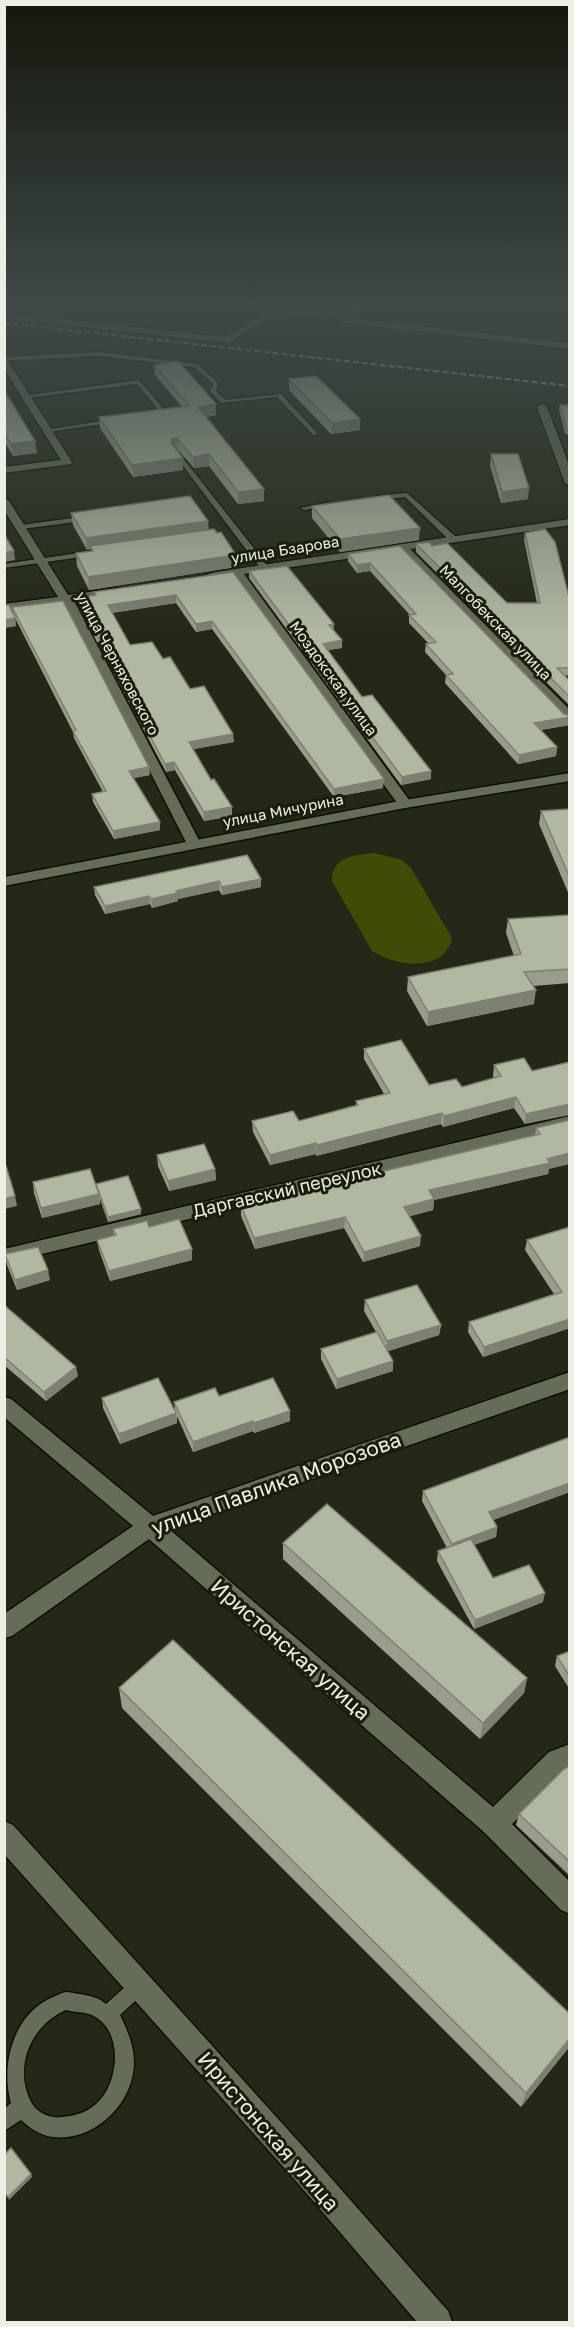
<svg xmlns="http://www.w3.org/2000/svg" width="574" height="2327" font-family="'Golos Text',sans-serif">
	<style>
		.green { fill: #3e4c05 }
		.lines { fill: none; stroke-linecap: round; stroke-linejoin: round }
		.lane-casing { stroke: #0d1103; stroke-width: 3 }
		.street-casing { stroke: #0d1103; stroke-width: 3 }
		.secondary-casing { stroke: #0d1103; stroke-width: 3 }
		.lane { fill: #656c57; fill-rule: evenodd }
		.street { fill: #656c57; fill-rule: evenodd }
		.secondary { fill: #656c57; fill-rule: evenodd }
		.rail { stroke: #a6aa9d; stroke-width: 2; stroke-dasharray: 6 3; stroke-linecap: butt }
		.wall { fill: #989e8b }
		.shaded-wall { fill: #7c8171 }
		.building { fill: #b1b8a2; stroke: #7c8171; stroke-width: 1.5 }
		.labels { text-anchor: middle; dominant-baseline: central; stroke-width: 6; stroke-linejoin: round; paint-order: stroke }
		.far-street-label { font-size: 15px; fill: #ecefe4; stroke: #1a1f0d }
		.street-label { font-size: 18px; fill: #ecefe4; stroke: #1a1f0d }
		.near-street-label { font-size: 21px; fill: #ecefe4; stroke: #1a1f0d }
	</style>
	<rect width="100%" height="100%" fill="#242917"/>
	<path class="green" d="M375,853L402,860L411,868L452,938C444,974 395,966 372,951L332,881C331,857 356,854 375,853Z"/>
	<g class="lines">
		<g class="lane-casing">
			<path id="lane" d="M99,352L198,364L218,383L216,391L225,400L281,394L318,434L313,435L277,397L221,403L210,391L213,384L194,367L99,356L4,361V357Z
				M139,380L167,413V415L154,416V414L161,413L137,384L26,398L23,396Z
				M115,419L117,420V422L47,432L44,430Z
				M174,452H178L267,565V569H261L174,454Z
				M407,493L456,537V541H450L405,497L377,500L374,498L377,496Z
				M327,503L329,504V506L304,510L300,508Z
				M88,516H91V520L21,529L17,527L21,525Z
				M92,551L96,553L95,555L4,568V564Z
				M140,1976L146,1979L149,1985L146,1991L120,2015C128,2032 134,2045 134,2064C133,2104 94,2142 53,2137C41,2136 30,2128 21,2120L4,2131V2109L11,2103C0,2064 14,2013 53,1997C57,1996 62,1992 66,1992C70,1992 76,1994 80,1994C90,1996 98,1997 106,2004L134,1979ZM66,2010C73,2012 82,2012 89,2014C125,2027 120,2083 96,2104C86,2113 75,2116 62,2117C50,2119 37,2113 31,2102C13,2067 31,2025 66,2010Z"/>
		</g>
		<g class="street-casing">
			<path id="street" d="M362,307H384L333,317L266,319L228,343L4,318V313L226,337L264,314L333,311Z
				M341,317L570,343V349L338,322L337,320Z
				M4,358L8,361L72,462L71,464L4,473V467L61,460L4,369Z
				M542,404L547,407L570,468V486L565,483L537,407Z
				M4,498L9,501L68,595L118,588L124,591L118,594L74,601L201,844L199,847H189L187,844L66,607L62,603L4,611V604L58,597L4,510Z
				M570,519V525L410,549L570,710V722L565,721L400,551L244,574L412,804L405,808L400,807L233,576L211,579L205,576L211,573L236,569Z
				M570,1116V1128L4,1263V1249Z
				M570,1372V1389L169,1529L493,1807L549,1752L570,1744V1768L512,1824L570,1882V1914L561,1910L485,1833L149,1539L12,1636L4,1638V1614L133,1526L4,1417V1397L11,1399L153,1516Z"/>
		</g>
		<g class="secondary-casing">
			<path id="secondary" d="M570,773V781L405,808L4,886V877L405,800Z
				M4,1821L13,1825L316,2161L448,2311L452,2322H417L296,2181L4,1854Z"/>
		</g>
		<use href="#lane" class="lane"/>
		<use href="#street" class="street"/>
		<use href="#secondary" class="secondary"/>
		<path class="rail" d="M4,323L570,386"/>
	</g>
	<path class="wall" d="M154,365L216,415L206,417L264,501L238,504L209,466L194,468L178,450H177L183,470L133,477L100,428L99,417L182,407L155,375Z
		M289,379L360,430L331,434L289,390Z
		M4,390L37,453L13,456L4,441Z
		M560,405H570V438L567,434H565L559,410Z
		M491,454L528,499L501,503L490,466Z
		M312,506L419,540L340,552L312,518Z
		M71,513L208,521V529L236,555V567L89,590L77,566L76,553L91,551V549L87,550L73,525Z
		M525,533L570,601V675L564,676L570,681V706L416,552V544L432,546L507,603H537L524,540Z
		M400,546L570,725L541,730L557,747L556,756L518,764L445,683L446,675L425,652L426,644H429L409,623V615H410L370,571L357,573L348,561V554Z
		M249,571L334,632L342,640V648L328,650L362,697L431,779L401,785L249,578Z
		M233,572L383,788L334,797L212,629L196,632L176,603L112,613L130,645L163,659L190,689L234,742L193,749L232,816L204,821L175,770L166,772L78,606L77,598L94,596V592Z
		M4,605L13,614L12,607L150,775L133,778L160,830L114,839L93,802L92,794L103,792L74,738L73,732L15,618L16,626L4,628Z
		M570,809V897L539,824L541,811Z
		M261,879V887L222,895L219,890L178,899V901L152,908L150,904L105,914L95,895L94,887Z
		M570,915V983L533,986L534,1004L427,1026L407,991L408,977L514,956L506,933L508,919Z
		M364,1049L429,1085L462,1087L494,1078L493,1076L494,1065L532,1071L570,1062L525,1124L514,1108L443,1127L441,1124L316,1156V1154L270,1165L253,1132L252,1121H299L356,1106V1101L384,1094L364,1059Z
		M570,1120L549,1169L548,1174L434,1200L433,1210L410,1216L420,1246L363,1262L344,1228L255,1249L241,1216V1205L535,1135L536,1128Z
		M157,1155L215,1169L216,1180L169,1191L158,1166Z
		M33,1182L96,1185L141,1214L108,1222L100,1199V1204L42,1218L34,1193Z
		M149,1227L192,1260L110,1281L99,1250L97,1240L114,1236L113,1229Z
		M570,1227V1328L483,1357L468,1332L469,1322L554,1294L525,1250L527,1240Z
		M5,1254L50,1280L17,1290L7,1265Z
		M365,1300L441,1325L439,1335L388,1351L393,1371L336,1389L321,1359V1349L376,1332L364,1311Z
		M4,1305L78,1376L46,1401L4,1365Z
		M219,1396L290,1421L254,1433L253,1431L193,1452L177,1416V1423L120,1444L103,1408L102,1398L175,1409L174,1402Z
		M570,1437V1492L493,1520L497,1527L496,1537L474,1545L493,1578L543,1602L474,1629L437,1561L438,1551L447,1548L422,1501L423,1491Z
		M283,1543L527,1678L524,1693L480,1739L283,1559Z
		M570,1651V1690L555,1666L557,1656Z
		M119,1688L570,2014V2046L521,2107L122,1708Z
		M570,1766V1876L516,1825L519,1814Z"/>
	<path class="shaded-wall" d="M216,404V415L198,418V407Z
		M360,419V430L331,434L332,423Z
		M177,438L178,450H172L171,443L172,439Z
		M35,441L37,453L13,456L11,444Z
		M209,454V466L194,468L193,457Z
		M183,458V470L133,477L132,465Z
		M529,488L528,499L501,503L502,492Z
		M264,489V501L238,504V492Z
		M208,521L209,533L90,546L91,549L87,550L86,538Z
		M420,528L419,540L340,552V539Z
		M14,551L15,560L4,562V553Z
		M236,555V567L89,590L88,577Z
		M370,563V571L357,573V565Z
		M176,595V603L109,613L108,605Z
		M15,618L16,626L4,628V620Z
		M212,621V629L196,632V624Z
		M334,624V632L329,625Z
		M342,640V648L322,651L323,644Z
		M570,717V725L533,731L534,723Z
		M233,734L234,742L189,750V742Z
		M557,747L556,756L518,764L519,755Z
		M174,762L175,770L166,772L165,764Z
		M149,767L150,775L130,779L129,771Z
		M431,771V779L401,785L402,777Z
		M384,779L383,788L334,797V789Z
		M232,807V816L204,821V812Z
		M160,822V830L114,839L113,831Z
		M261,879V887L222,895V887Z
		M219,881V890L178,899V901L152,908L151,899L176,891Z
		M149,896L150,904L105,914V906Z
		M536,990L534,1004L427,1026L428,1012Z
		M516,1097L514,1108L443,1127L444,1116Z
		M570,1104V1115L525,1124L526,1114Z
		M442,1113L441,1124L316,1156L317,1145Z
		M316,1143V1154L270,1165V1155Z
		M570,1153V1164L549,1169L548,1174L434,1200L433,1210L404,1218V1207L429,1190Z
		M215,1169L216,1180L169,1191L168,1181Z
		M99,1194L100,1204L42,1218L41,1208Z
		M15,1196L17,1206L4,1209V1199Z
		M141,1209V1214L108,1222V1217Z
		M345,1217L344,1228L255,1249L254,1238Z
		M421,1236L420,1246L363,1262L364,1252Z
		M192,1249V1260L110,1281L109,1271Z
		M48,1270L50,1280L17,1290L15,1280Z
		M570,1319V1328L483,1357L484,1347Z
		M441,1325L439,1335L386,1352L387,1341Z
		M393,1361V1371L336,1389L337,1379Z
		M76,1367L78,1376L46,1401L44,1392Z
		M290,1411V1421L254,1433V1423Z
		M176,1413L177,1423L120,1444L119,1434Z
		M253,1421V1431L193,1452V1442Z
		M570,1483V1492L487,1522L489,1512Z
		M497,1527L496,1537L450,1553L452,1544Z
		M545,1593L543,1602L474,1629L475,1620Z
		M527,1678L524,1693L480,1739L483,1723Z
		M570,2038V2046L521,2107L526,2093Z
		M31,2174L32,2177L9,2200L8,2197Z"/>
	<path class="building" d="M178,361L216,404L198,407L264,489L238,492L209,454L193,457L177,438L172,439L171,443L183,458L132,465L99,417L190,406L154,365Z
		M316,376L360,419L332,423L289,379Z
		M4,390L35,441L11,444L4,432Z
		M560,405H570V431L568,429H566Z
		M491,454H518L529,488L502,492Z
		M389,495L420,528L340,539L312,506Z
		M190,496L208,521L86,538L71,513Z
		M214,529L217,533L221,532L236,555L88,577L76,553L93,551L90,546Z
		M545,529L555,542L570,601V668H557L570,681V697L416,544L429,542L432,546L447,543L507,603H540L525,533Z
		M4,534L14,551L4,553Z
		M400,546L564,714L570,716V717L534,723L557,747L519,755L446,675L453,674L426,644L436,642L409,615L416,614L370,563L357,565L348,554Z
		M287,566L334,624L329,625L342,640L323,644L362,697L372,695L431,771L402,777L249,571Z
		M233,572L384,779L334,789L212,621L196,624L176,595L108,605L130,645L152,642L163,659L170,657L190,689L204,686L233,734L189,742L211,780L214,779L232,807L204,812L174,762L165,764L77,598L96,595L94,592Z
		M63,601L149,767L129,771L160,822L113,831L92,794L106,791L73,731L76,730L12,607Z
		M4,605H9L15,618L4,620Z
		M570,809V878L541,811Z
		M247,855L261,879L222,887L219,881L176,891L178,893L151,899L149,896L105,906L94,887Z
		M570,915V969L524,972L536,990L428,1012L408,977L521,954L508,919Z
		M401,1040L429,1085L456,1079L462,1087L501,1076L494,1065L524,1058L532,1071L570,1062V1104L526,1114L516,1097L444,1116L442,1113L317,1145L316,1143L270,1155L252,1121L293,1111L299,1121L358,1105L356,1101L390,1093L364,1049Z
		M570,1120V1153L547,1159L550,1163L429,1190L434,1199L404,1207L421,1236L364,1252L345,1217L254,1238L241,1205L540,1134L536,1128Z
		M204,1144L215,1169L168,1181L157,1155Z
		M4,1166H6L15,1196L4,1199Z
		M90,1169L99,1194L41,1208L33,1182Z
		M128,1176L141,1209L108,1217L96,1184Z
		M179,1219L192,1249L109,1271L97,1240L116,1235L113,1229L147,1221L149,1227Z
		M570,1227V1319L484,1347L469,1322L562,1292L527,1240Z
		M38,1247L48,1270L15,1280L5,1254Z
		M417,1285L441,1325L387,1341L365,1300Z
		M4,1305L76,1367L44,1392L4,1357Z
		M377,1332L393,1361L337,1379L321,1349Z
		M158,1378L176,1413L119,1434L102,1398Z
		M273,1378L290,1411L254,1423L253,1421L193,1442L174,1402L215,1388L219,1396Z
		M570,1437V1483L489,1512L497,1527L452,1544L423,1491Z
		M327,1504L527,1678L483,1723L283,1543Z
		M471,1539L493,1578L529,1565L545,1593L475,1620L438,1551Z
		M173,1640L570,2014V2038L526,2093L119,1688Z
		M570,1651V1677L557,1656Z
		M570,1766V1862L519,1814L564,1769Z
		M11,2148L31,2174L8,2197L4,2192V2155Z"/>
	<linearGradient id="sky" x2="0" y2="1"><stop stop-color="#14170d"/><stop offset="0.48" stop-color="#3f4947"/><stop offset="1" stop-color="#3f4947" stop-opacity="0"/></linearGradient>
	<rect width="574" height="633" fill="url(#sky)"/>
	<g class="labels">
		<g class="far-street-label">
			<text transform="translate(285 549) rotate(-9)">улица Бзарова</text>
			<text transform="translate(496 622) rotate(46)">Малгобекская улица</text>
			<text transform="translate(118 663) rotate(62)">улица Черняховского</text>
			<text transform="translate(334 678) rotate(54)">Моздокская улица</text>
			<text transform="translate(283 810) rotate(-11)">улица Мичурина</text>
		</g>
		<g class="street-label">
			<text transform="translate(287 1189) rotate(-13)">Даргавский переулок</text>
		</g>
		<g class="near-street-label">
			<text transform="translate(276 1483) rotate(-20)">улица Павлика Морозова</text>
			<text transform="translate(291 1649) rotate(41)">Иристонская улица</text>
			<text transform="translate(269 2131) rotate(49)">Иристонская улица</text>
		</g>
	</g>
	<rect width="574" height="2327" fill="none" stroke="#ecefe4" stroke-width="12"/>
</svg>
